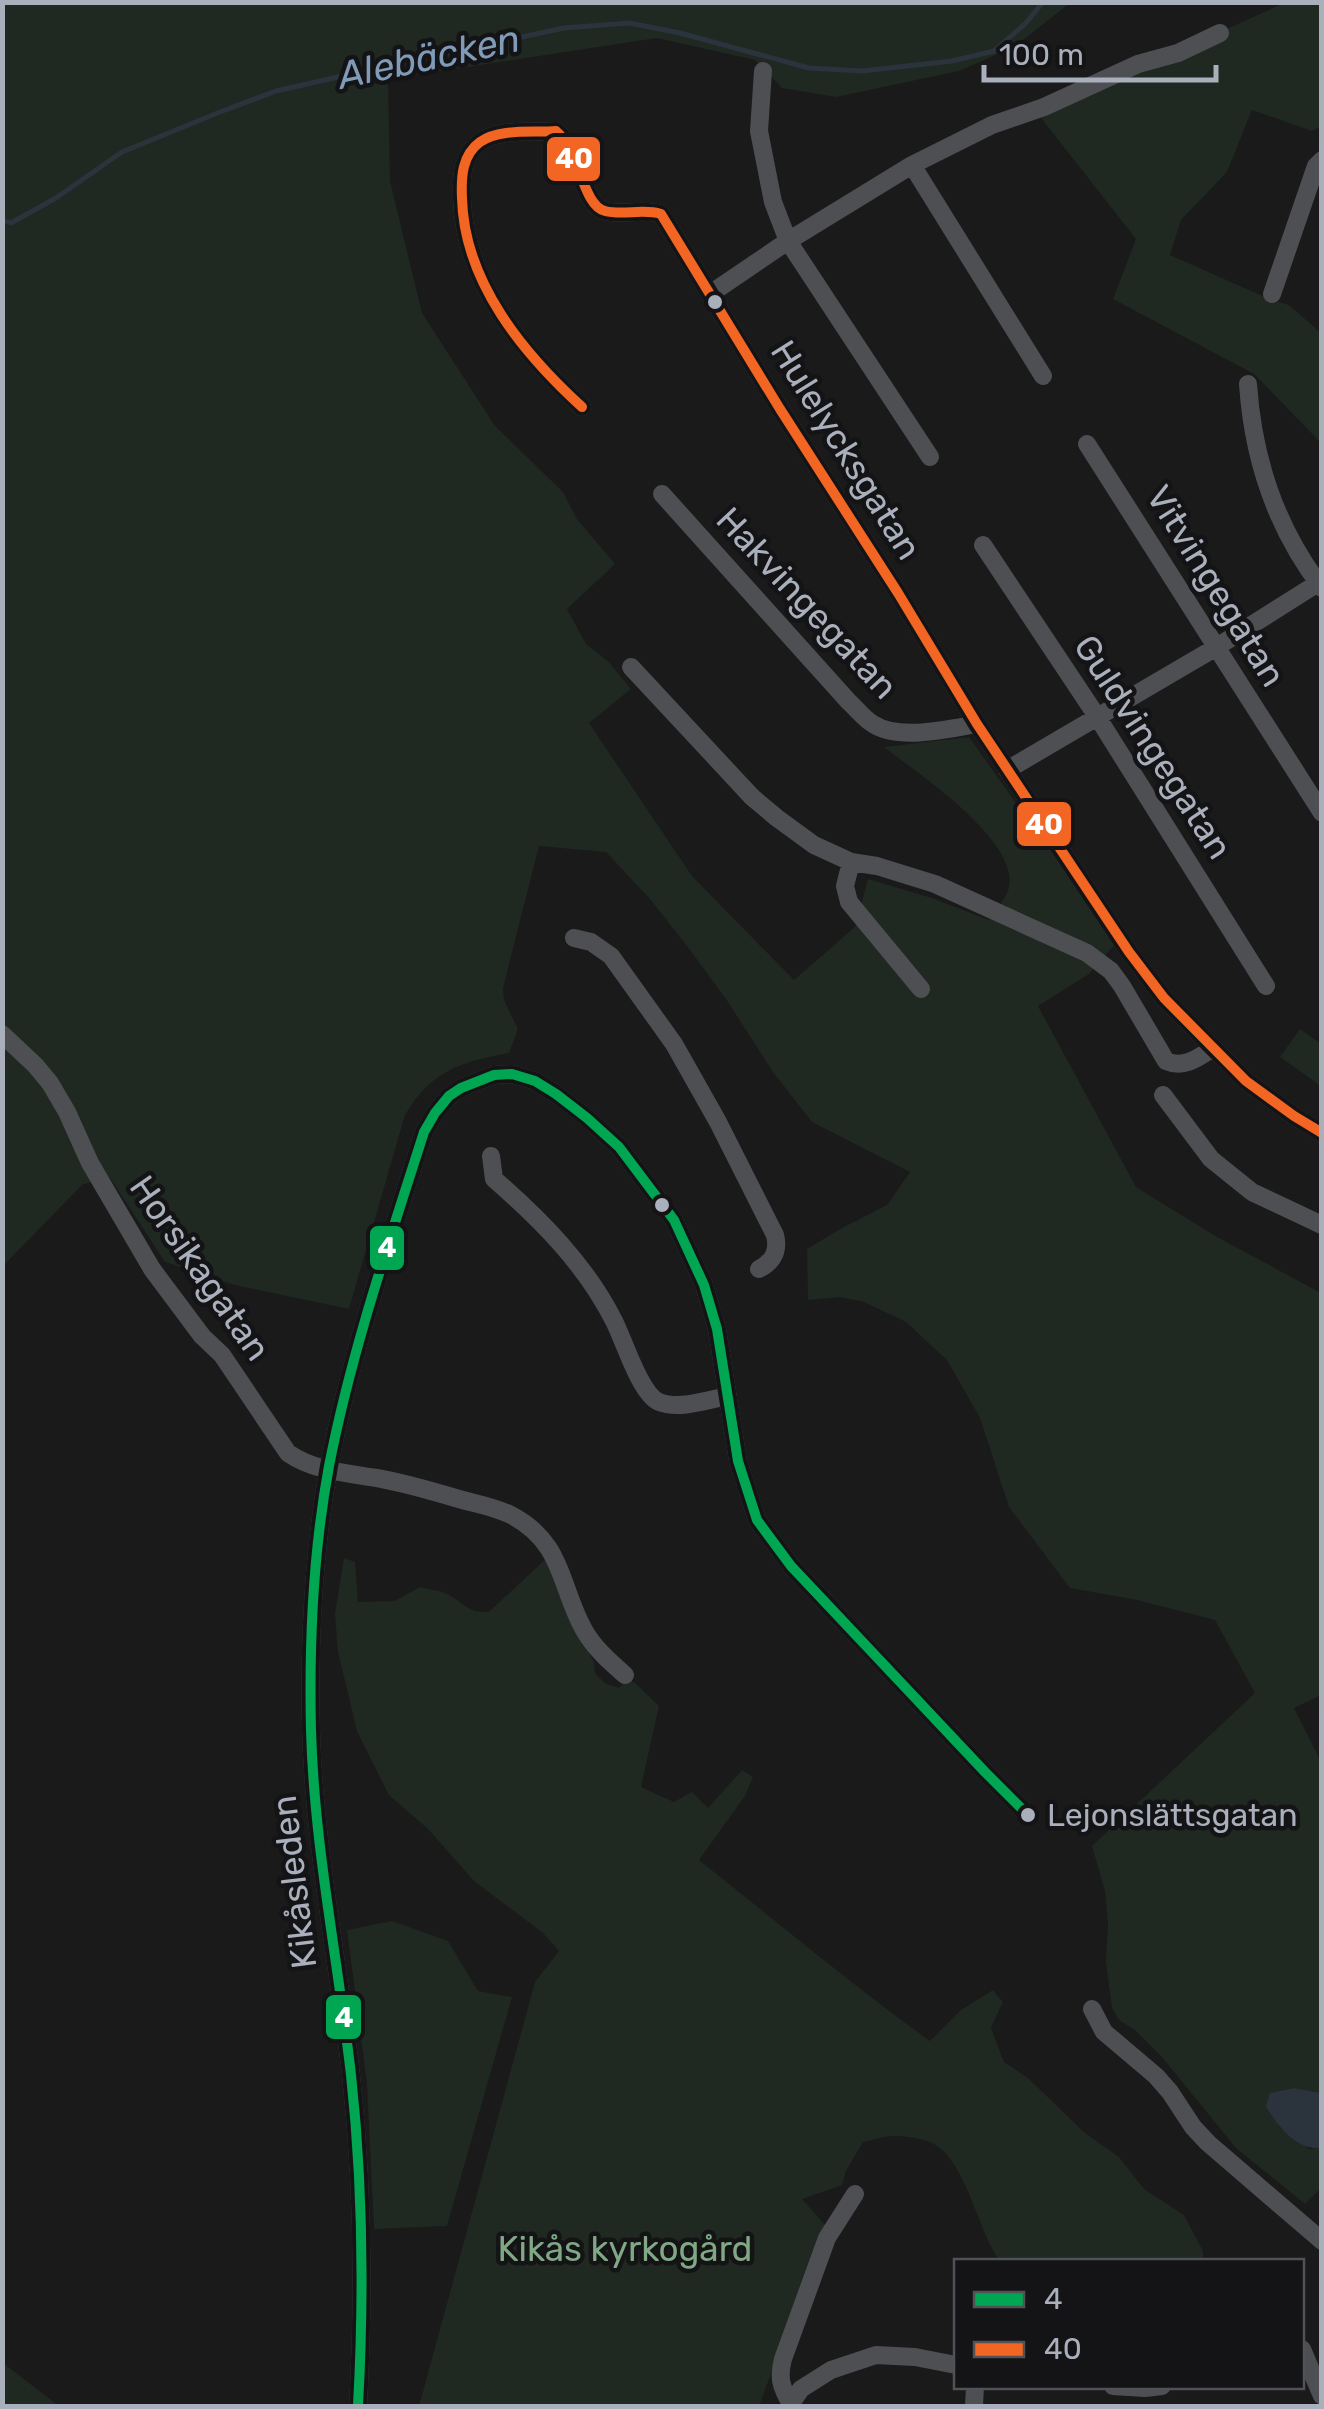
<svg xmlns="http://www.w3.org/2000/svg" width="1324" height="2409" font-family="Rubik,sans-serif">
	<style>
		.green { fill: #1f2821 }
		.water { fill: #2b343d }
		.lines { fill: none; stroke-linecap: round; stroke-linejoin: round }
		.stream { stroke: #2b343d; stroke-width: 5 }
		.minor { stroke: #4e4f53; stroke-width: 18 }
		.bus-1-casing { stroke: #141416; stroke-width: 18 }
		.bus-2-casing { stroke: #141416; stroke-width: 18 }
		.bus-1 { stroke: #00a651; stroke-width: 10 }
		.bus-2 { stroke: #f26522; stroke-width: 10 }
		.bus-dot { fill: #aaafbc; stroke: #141416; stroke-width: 4 }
		.labels { text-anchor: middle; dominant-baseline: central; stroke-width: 9; stroke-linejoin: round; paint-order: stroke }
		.bus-label { font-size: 32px; fill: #aaafbc; stroke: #141416; text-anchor: start }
		.street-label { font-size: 35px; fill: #aaafbc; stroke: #141416 }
		.park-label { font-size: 35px; fill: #80a885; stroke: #141416 }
		.water-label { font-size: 38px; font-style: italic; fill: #7f9bb8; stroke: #141416 }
		.line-badge { stroke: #141416; stroke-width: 4 }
		.badge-label { font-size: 28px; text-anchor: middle; font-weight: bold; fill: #fff }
	</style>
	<rect width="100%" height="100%" fill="#1a1a1a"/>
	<path class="green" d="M3,3H1070L1014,47L959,71L836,97L782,88L755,60L657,38L388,79L390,181L422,313L495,426L563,492L577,519L615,564L567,609L586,644L609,662L631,689L589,723L692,876L794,980L855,927L868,879L932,898L989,920C995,911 1007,897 1009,887C1019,840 917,773 884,747L969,737L1116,943L1089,974L1038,1006L1136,1187L1217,1237L1321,1293V1695L1294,1708L1321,1762V2093L1294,2088L1271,2093L1279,2126L1309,2149L1321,2148V2188L1305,2204L1236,2148L1161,2056L1136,2031L1119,2020L1112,2008L1106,1962L1108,1923L1105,1891L1092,1846L1255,1693L1215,1620L1137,1600L1070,1588L1009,1507L980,1418L947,1360L906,1322L864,1302L840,1297L808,1300L807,1249L842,1228L887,1205L910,1172L812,1122L773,1072L726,999L687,946L650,899L606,852L539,846L503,988L504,1000L518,1029L509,1053C460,1062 431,1071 405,1115L349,1309L235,1285L165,1262L110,1178L83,1184L3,1266Z
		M1284,3H1321V126L1312,131L1252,110L1227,172L1181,220L1170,255L1267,298L1289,305L1321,333V443L1254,374L1113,299L1136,239L1038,114Z
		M1300,1029L1321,1044V1086L1280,1057Z
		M549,1556L568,1612L594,1662L595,1673L606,1684L619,1688L626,1681L634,1682L659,1706L641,1787L674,1802L692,1792L708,1808L742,1770L753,1777L745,1796L699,1860C776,1921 851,1984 930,2041L961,2010L993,1990L1003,2002L991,2028L1004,2062L1028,2078L1085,2133L1119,2157L1144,2189L1184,2215L1203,2251V2261H1000C977,2230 967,2163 934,2144C926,2139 905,2136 895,2136C885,2136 873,2140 863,2142L846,2171L842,2185L802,2199L826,2226L759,2406H419L535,1982L559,1951L543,1933L474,1881L429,1830L389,1795L357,1731L338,1652L335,1614L344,1558L355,1562L358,1602L394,1601L420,1587C428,1589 437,1590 445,1593C462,1600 469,1616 490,1611Z
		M392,1921L448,1941L478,1991L512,1997L447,2226L374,2229L367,2084L347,1930Z
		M3,2363L59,2406H3Z"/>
	<path class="water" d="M1294,2088L1321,2093V2148C1297,2151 1277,2126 1266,2106L1270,2093Z"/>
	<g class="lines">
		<path class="stream" d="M2,220L11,223L56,198L122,152L220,112L276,91L422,58L564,28L629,23L680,33L809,68L862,71L952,61L994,51L1026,23L1043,2"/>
		<path class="minor" d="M763,71L759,131L773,202L788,241L930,457
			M912,165L1043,376
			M710,294L788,241L912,165L992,125L1044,107L1138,64L1178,53L1220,33
			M1272,294L1316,166L1322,160
			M1248,384C1253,459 1276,528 1322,588
			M582,407C523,353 464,282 462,198C461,177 462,155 480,142C500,128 533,133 556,131C580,151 582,205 605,211C624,216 642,208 661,214L780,409L898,593L977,724L1129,952L1164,998L1246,1081L1294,1116L1322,1133
			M1087,444L1322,813
			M662,494L849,702C857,709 864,719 873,724C899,741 948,729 977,724
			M983,545L1098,718L1266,986
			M631,667L752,797L777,818L814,845L851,862L877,866L935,884L1087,953L1111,971L1122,986L1166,1061C1184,1069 1198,1058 1213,1048
			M1007,770L1215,648L1318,583
			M851,862L845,886L849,902L921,989
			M574,938L591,942L611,956L674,1044L718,1122L775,1235C779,1251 773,1262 759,1269
			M2,1034L35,1065L50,1083L67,1112L90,1163L152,1269L202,1336L222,1355L288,1453C314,1471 346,1473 377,1478C405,1483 432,1491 459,1499C477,1504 495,1507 511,1515C564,1543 559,1585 584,1630C595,1649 609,1661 625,1675
			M1163,1095L1211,1159L1252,1192L1322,1225
			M491,1156L494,1179C541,1220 586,1265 614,1321C624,1340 640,1394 659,1402C679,1410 708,1400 728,1396
			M1092,2009L1104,2032L1156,2076L1170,2092L1193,2127L1208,2143L1322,2241
			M1302,2349L1322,2396
			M1113,2386L1145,2388L1162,2386
			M791,2404C781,2387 778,2378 783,2359L827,2238L855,2194
			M358,2406C364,2296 363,2185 351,2075C338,1960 314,1845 311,1730C309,1643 313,1552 329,1466C351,1353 389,1242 424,1132L435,1113L449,1096L461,1088L494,1075L512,1074L535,1081L556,1094L587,1118L619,1147L674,1220L704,1285L717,1329L738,1461L757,1520L791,1566L985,1772L1028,1815
			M789,2406L801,2389L831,2370L876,2355L915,2357L956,2365
			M974,2406L975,2386"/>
		<g class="bus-1-casing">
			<path id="bus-1" d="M358,2406C364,2296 363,2185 351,2075C338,1960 314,1845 311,1730C309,1643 313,1552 329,1466C351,1353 389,1242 424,1132L435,1113L449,1096L461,1088L494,1075L512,1074L535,1081L556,1094L587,1118L619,1147L674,1220L704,1285L717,1329L738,1461L757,1520L791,1566L985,1772L1028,1815"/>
		</g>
		<g class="bus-2-casing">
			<path id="bus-2" d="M582,407C523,353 464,282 462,198C461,177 462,155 480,142C500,128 533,133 556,131C580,151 582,205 605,211C624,216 642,208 661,214L780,409L898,593L977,724L1129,952L1164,998L1246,1081L1294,1116L1322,1133"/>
		</g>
		<use href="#bus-1" class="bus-1"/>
		<use href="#bus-2" class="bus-2"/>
	</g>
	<g class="bus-dot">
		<circle cx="715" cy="302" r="9"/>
		<circle cx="662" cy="1205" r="9"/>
		<circle cx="1028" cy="1815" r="9"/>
	</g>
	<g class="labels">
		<g class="bus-label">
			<text x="1047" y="1815">Lejonslättsgatan</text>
		</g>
		<g class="street-label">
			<text transform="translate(846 450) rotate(58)">Hulelycksgatan</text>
			<text transform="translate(1216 586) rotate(58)">Vitvingegatan</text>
			<text transform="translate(807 603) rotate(47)">Hakvingegatan</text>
			<text transform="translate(1153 747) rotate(57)">Guldvingegatan</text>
			<text transform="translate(200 1268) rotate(55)">Horsikagatan</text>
			<text transform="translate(294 1882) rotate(-97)">Kikåsleden</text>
		</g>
		<g class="park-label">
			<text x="625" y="2249">Kikås kyrkogård</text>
		</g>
		<g class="water-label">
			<text transform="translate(429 57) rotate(-12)">Alebäcken</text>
		</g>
	</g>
	<g class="line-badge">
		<rect x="545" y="135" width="57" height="48" rx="10" fill="#f26522"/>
		<rect x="1015" y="800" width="58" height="48" rx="10" fill="#f26522"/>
		<rect x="368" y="1224" width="38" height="48" rx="10" fill="#00a651"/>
		<rect x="324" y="1993" width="39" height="48" rx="10" fill="#00a651"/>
	</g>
	<g class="badge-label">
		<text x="574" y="168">40</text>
		<text x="1044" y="834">40</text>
		<text x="387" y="1257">4</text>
		<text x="344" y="2027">4</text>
	</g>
	<rect width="1324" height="2409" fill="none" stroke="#aaafbc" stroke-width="10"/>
	<rect x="954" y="2259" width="350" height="130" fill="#141416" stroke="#505258" stroke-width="2.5"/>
	<rect x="974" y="2292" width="50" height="15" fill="#00a651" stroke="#505258" stroke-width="2.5"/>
	<text x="1044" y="2309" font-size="30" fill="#aaafbc">4</text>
	<rect x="974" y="2342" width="50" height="15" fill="#f26522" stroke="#505258" stroke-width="2.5"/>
	<text x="1044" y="2359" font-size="30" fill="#aaafbc">40</text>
	<path d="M984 65v15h232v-15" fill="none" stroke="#aaafbc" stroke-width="5"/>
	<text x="999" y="65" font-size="30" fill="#aaafbc" stroke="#141416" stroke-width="8" paint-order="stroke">100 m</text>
</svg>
